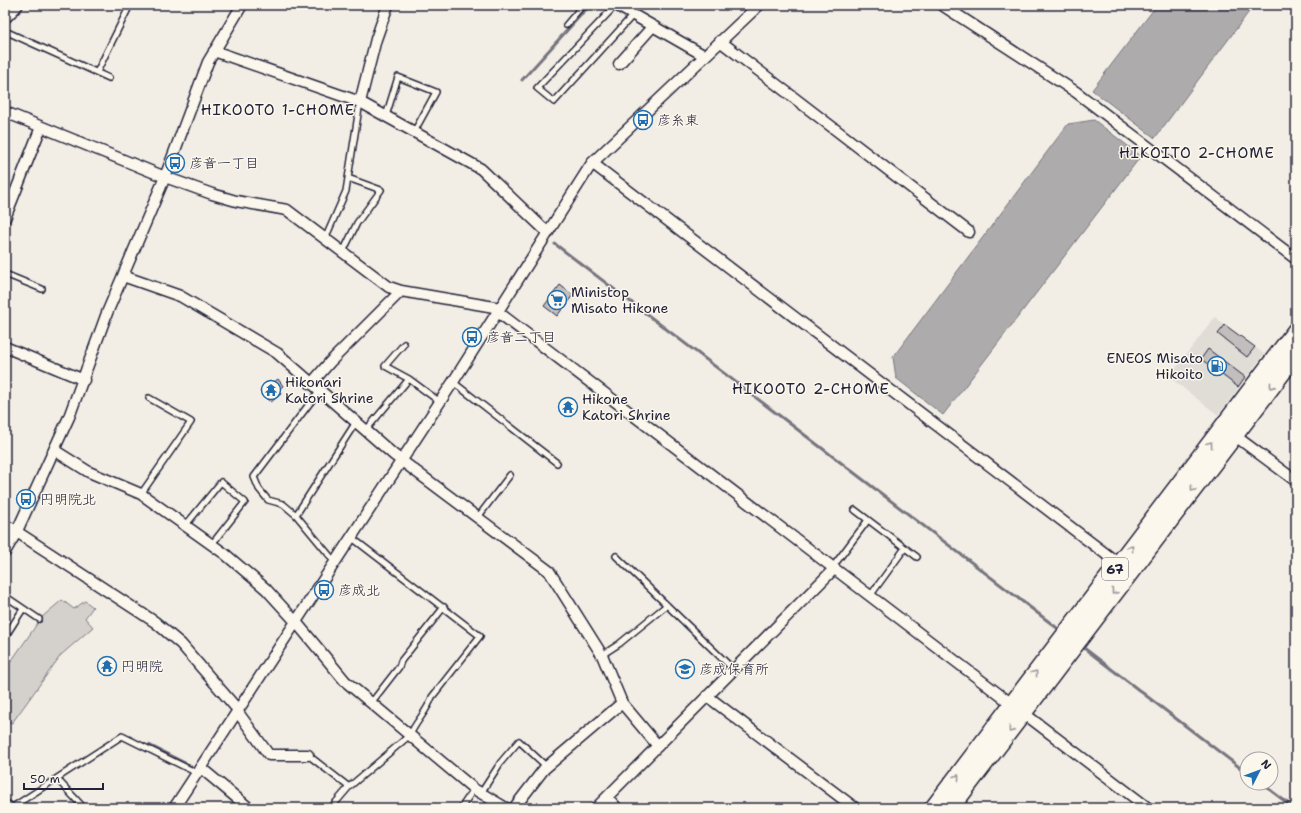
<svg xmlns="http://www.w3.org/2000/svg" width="1301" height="813" font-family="'Shantell Sans','Klee One',sans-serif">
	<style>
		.built { fill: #e0dcd6 }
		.green { fill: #d4d1cc; stroke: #7b7a84 }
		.water { fill: #aeabad; stroke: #76747f }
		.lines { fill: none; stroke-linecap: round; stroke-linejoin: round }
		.stream { stroke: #76747f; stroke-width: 3 }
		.building { fill: #c2bebe; stroke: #22223b }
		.service-casing { stroke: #22223b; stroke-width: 8 }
		.minor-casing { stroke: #22223b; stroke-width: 13 }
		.tertiary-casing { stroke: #22223b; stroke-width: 16 }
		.primary-casing { stroke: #22223b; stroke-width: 19 }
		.service { stroke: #fbf7ec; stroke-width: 5 }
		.minor { stroke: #fbf7ec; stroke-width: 10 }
		.tertiary { stroke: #fbf7ec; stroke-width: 13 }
		.primary { stroke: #fbf7ec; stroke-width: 16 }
		.oneway { stroke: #99979c }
		.labels { text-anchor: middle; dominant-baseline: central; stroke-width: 3; stroke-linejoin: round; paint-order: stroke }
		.shield { fill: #fbf7ec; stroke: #636270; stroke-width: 1 }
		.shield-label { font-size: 13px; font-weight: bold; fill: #22223b }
		.poi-label { font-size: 14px; fill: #22223b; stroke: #fbf7ec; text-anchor: start }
		.neighbourhood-label { font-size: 15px; letter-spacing: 1px; fill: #22223b; stroke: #fbf7ec }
	</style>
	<rect width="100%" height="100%" fill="#f2eee5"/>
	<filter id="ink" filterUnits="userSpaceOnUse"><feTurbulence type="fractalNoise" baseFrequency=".025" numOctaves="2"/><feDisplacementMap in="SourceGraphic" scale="8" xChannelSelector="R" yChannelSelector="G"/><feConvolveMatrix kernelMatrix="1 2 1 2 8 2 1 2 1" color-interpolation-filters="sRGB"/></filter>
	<g filter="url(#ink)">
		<path class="built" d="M1215,317L1264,354L1218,415L1169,377Z"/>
		<path class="green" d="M62,600L74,609L85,601L93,607L85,618L93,627L61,655L12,723L5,720V670L42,617Z"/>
		<path class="water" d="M1157,5H1254L1155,138L1092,90Z
			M1094,120L1141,156L943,415L896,378L893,357L1068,124Z"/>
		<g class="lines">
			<path class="stream" d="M522,80L590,5
				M555,244L1061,631
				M1080,645L1247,773
				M149,745L187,764L196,771
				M212,783L241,808
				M1261,783L1294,808"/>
		</g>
		<path class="building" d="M560,285L573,295L557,316L544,306Z
			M1225,325L1255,347L1247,357L1218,334Z
			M1208,349L1245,377L1238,387L1201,359Z
			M278,379L283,386L278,390L281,394L271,402L260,390L270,381L272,384Z"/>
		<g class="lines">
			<g class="service-casing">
				<path id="service" d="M616,5L537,88L554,102L633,15
					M566,25L583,5
					M5,31L109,78
					M97,72L130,5
					M386,116L398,77L436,92L414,132
					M325,239L346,191L360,102
					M343,252L357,223L381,190L348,178
					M5,274L42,289
					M404,344L385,366L409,379L440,402
					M453,382L557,463
					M319,391L254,477L259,489L268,500L283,504L296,515L356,422
					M366,430L409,379
					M141,494L191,422L149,398
					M855,510L917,557
					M296,515L335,562
					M478,517L510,475
					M185,526L221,482L245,502L212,544
					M616,556L734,670
					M832,568L868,520
					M5,596L39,619
					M870,596L905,548
					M5,637L23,609
					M602,655L619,644L667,605
					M371,703L399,667L401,661L444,607
					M308,755L349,787
					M57,779L84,808
					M481,793L501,762L519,741L547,767
					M11,808L122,736L197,773
					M331,808L349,787L410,735C416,721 427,712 432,697L480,636L351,537
					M461,808L474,789"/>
			</g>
			<g class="minor-casing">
				<path id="minor" d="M616,5L705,56
					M942,5L1076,92L1296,259
					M720,41L969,232
					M214,51L360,102L481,169L547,232
					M619,64L653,26
					M360,102L376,39L388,5
					M5,112L165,177L212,194L236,201L287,210L389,287L401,291L500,308
					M592,163L1119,564
					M5,218L41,127
					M123,276L180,296L277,353L394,455L549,571L602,655L622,703L658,746
					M498,312L1148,808
					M5,347L84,380
					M311,384L330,362L401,291
					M1234,435L1296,481
					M54,450L89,472L141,494L225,554L266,589L296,622L345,681L474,789L506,808
					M5,525L17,531
					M17,532L155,622L181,644L238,710
					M5,552L17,531L69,417L107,313L165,177L208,62L242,5
					M707,696L855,808
					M237,711L269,755H308
					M201,768L249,808
					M607,797L617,808
					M5,805L10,808
					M174,808L453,382L592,163L759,5
					M514,808L544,769L622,703
					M596,808L834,569"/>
			</g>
			<g class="tertiary-casing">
				<path id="tertiary" d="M5,16L16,5"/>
			</g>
			<g class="primary-casing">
				<path id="primary" d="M933,808L1296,330
					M951,808L1296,355"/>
			</g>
			<use href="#service" class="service"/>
			<use href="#minor" class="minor"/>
			<use href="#tertiary" class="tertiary"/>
			<use href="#primary" class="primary"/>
		</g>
		<defs><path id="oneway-chevron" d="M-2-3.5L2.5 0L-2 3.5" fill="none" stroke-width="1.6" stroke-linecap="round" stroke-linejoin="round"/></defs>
		<g class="oneway">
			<use href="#oneway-chevron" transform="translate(1272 386) rotate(128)"/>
			<use href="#oneway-chevron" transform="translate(1210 444) rotate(-53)"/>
			<use href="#oneway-chevron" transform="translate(1193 489) rotate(127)"/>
			<use href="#oneway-chevron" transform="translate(1131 548) rotate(-53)"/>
			<use href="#oneway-chevron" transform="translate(1114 592) rotate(127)"/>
			<use href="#oneway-chevron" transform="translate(1035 673) rotate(-53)"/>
			<use href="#oneway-chevron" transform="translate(1011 730) rotate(127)"/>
			<use href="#oneway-chevron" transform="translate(957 777) rotate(-53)"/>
		</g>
	</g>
	<defs>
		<g id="bus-ring" transform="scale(1)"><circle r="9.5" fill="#fbf7ec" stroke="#1f6fb2" stroke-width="1.5"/><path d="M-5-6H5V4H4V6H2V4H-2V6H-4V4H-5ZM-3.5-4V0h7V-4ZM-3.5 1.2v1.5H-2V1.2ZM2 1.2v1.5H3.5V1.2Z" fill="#1f6fb2"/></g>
		<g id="supermarket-ring" transform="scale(1)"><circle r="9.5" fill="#fbf7ec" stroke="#1f6fb2" stroke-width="1.5"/><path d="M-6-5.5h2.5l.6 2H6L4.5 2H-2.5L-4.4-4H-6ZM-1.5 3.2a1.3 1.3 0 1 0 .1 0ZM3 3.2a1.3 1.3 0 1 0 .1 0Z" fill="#1f6fb2"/></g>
		<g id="fuel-ring" transform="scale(1)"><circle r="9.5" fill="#fbf7ec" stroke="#1f6fb2" stroke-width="1.5"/><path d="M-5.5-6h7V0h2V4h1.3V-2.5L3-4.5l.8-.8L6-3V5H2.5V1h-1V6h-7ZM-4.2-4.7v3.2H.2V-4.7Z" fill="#1f6fb2"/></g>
		<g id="temple-ring" transform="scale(1)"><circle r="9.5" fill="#fbf7ec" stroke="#1f6fb2" stroke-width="1.5"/><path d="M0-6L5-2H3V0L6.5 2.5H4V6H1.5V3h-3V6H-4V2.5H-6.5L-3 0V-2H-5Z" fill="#1f6fb2"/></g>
		<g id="school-ring" transform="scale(1)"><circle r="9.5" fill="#fbf7ec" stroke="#1f6fb2" stroke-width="1.5"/><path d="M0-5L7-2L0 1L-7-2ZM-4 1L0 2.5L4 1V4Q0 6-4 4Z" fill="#1f6fb2"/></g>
	</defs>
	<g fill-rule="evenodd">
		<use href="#bus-ring" x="643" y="120"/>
		<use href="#bus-ring" x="175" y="163"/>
		<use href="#supermarket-ring" x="557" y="300"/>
		<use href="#bus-ring" x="472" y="337"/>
		<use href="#fuel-ring" x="1217" y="366"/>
		<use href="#temple-ring" x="271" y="390"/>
		<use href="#temple-ring" x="568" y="407"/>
		<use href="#bus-ring" x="26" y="499"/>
		<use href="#bus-ring" x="324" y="590"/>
		<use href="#temple-ring" x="107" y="666"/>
		<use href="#school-ring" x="685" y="669"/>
	</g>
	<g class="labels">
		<rect class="shield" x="1102" y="558" width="26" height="22" rx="3"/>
		<g class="shield-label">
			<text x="1115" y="569">67</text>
		</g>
		<g class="poi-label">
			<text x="657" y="120">彦糸東</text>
			<text x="189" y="163">彦音一丁目</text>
			<text x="571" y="292">Ministop<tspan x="571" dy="16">Misato Hikone</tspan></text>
			<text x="486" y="337">彦音二丁目</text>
			<text x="1203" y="358" text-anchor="end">ENEOS Misato<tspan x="1203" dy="16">Hikoito</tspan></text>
			<text x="285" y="382">Hikonari<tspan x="285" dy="16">Katori Shrine</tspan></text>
			<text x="582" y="399">Hikone<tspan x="582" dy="16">Katori Shrine</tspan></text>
			<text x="40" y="499">円明院北</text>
			<text x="338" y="590">彦成北</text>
			<text x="121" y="666">円明院</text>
			<text x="699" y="669">彦成保育所</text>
		</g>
		<g class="neighbourhood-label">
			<text x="278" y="110">HIKOOTO 1-CHOME</text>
			<text x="1197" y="153">HIKOITO 2-CHOME</text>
			<text x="811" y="389">HIKOOTO 2-CHOME</text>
		</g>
	</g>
	<rect width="1301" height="813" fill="none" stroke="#fbf7ec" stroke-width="20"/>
	<rect x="10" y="10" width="1281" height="793" fill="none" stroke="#22223b" stroke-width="1.5" filter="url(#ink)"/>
	<g transform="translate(1259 771) rotate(48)"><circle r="19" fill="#fbf7ec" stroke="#a4a2a5"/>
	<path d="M0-3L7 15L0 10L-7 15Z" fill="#1f6fb2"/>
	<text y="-6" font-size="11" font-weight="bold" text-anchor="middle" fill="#22223b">N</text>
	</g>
	<path d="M24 783v6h79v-6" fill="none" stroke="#22223b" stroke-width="2"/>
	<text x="30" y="783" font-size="12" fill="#22223b" stroke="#fbf7ec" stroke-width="3" paint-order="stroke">50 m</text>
</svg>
